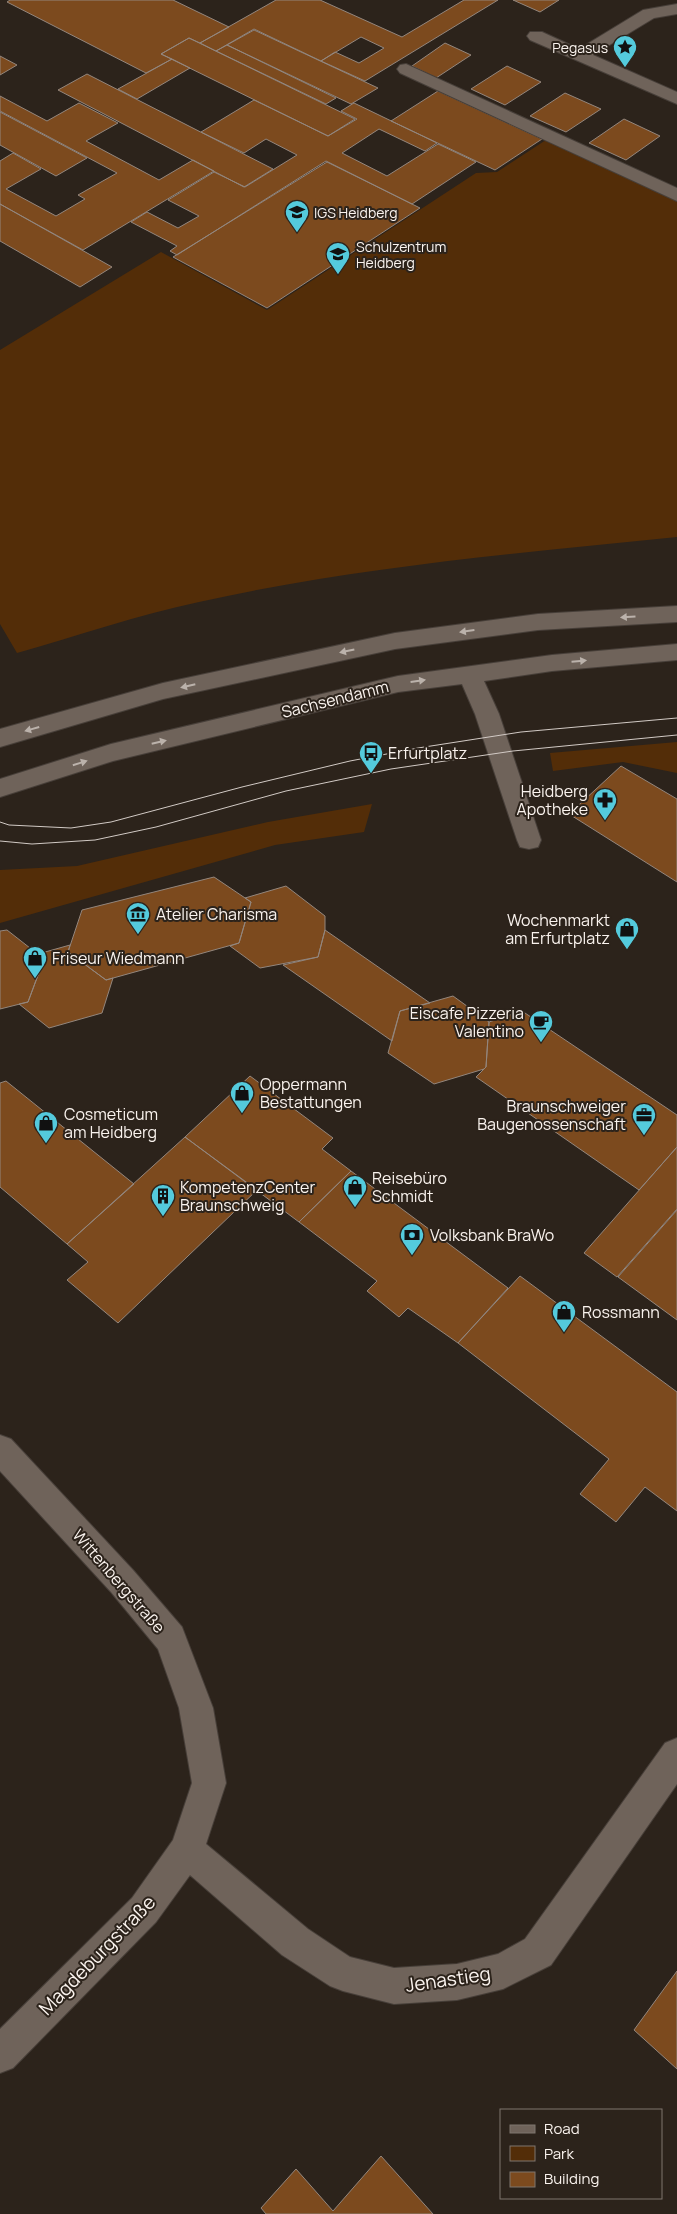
<svg xmlns="http://www.w3.org/2000/svg" width="677" height="2214" font-family="Manrope,sans-serif">
	<style>
		.green { fill: #532d08 }
		.building { fill: #7c4a1e; stroke: #93867d }
		.lines { fill: none; stroke-linecap: round; stroke-linejoin: round }
		.minor-casing { stroke: #473f39; stroke-width: 2 }
		.minor { fill: #6f635a; fill-rule: evenodd }
		.tram { stroke: #d2cac5; stroke-width: 1 }
		.oneway { fill: #bbb2ab }
		.labels { text-anchor: middle; dominant-baseline: central; stroke-width: 4; stroke-linejoin: round; paint-order: stroke }
		.far-poi-label { font-size: 14px; fill: #faf3ee; stroke: #2c231b; text-anchor: start }
		.street-label { font-size: 16px; fill: #faf3ee; stroke: #2c231b }
		.poi-label { font-size: 16px; fill: #faf3ee; stroke: #2c231b; text-anchor: start }
		.near-street-label { font-size: 19px; fill: #faf3ee; stroke: #2c231b }
	</style>
	<rect width="100%" height="100%" fill="#2c231b"/>
	<path class="green" d="M549,138L677,199V537C517,553 356,567 199,602C138,615 77,636 17,653L0,624V350L161,252L267,310L476,173L497,172Z
		M677,742V773L623,762L553,771L550,753Z
		M372,804L364,832L275,845L0,923V870L77,866L268,822Z"/>
	<path class="building" d="M10,0H173L229,27L200,43L189,38L161,54L172,59L146,73L7,2Z
		M276,0H320L402,37L464,0H498L365,81L321,61L335,52L359,63L384,48L361,37L321,61L254,29L216,51L200,43Z
		M513,0H559L540,12Z
		M254,30L378,88L351,104L227,45Z
		M189,38L355,119L328,136L161,54Z
		M445,43L471,55L436,78L412,66Z
		M227,45L336,98L326,104L216,51Z
		M0,56L17,65L0,75Z
		M172,59L190,68L137,99L118,89Z
		M507,66L541,82L505,105L471,89Z
		M87,74L273,169L244,187L58,90Z
		M438,91L542,139L495,170L391,121Z
		M565,93L601,109L566,132L530,116Z
		M0,96L47,121L79,103L118,123L86,141L159,180L193,160L214,171L83,250L0,204V161L13,153L41,169L6,189L56,216L85,199L78,195L117,173L0,111Z
		M254,100L328,136L357,119L341,111L354,103L437,143L425,151L379,129L342,153L387,176L438,144L476,162L412,204L326,161L177,255L170,251L177,246L131,222L147,212L178,228L199,216L168,200L214,172L245,187L297,155L266,139L244,153L201,132Z
		M0,112L87,158L56,176L0,145Z
		M624,119L660,136L626,160L589,143Z
		M327,162L420,208L267,308L173,257Z
		M0,204L112,267L80,287L0,241Z
		M621,766L677,799V882L569,814Z
		M214,877L251,902L239,943L106,980L68,952L82,910Z
		M286,886L325,916V930L318,957L260,968L230,946L239,943L251,902L245,898Z
		M7,930L44,959L28,1002L0,1009V931Z
		M325,930L430,1003L400,1011L392,1041L283,965L318,957Z
		M70,945L68,952L106,980L113,978L102,1013L49,1028L19,1004L28,1002L44,959L38,954Z
		M453,996L489,1022L486,1067L484,1069L434,1084L388,1053L400,1011Z
		M522,1011L677,1115V1147L639,1190L476,1077L486,1067L489,1022Z
		M250,1076L333,1138L322,1149L351,1171L299,1222L185,1137Z
		M6,1081L134,1184L67,1244L0,1187V1083Z
		M185,1137L257,1190L118,1323L67,1280L88,1262L67,1244Z
		M677,1147V1209L617,1277L584,1253Z
		M351,1171L508,1288L458,1343L408,1308L399,1317L367,1291L377,1281L299,1222Z
		M677,1210V1320L618,1277Z
		M520,1276L677,1392V1511L645,1487L616,1522L580,1494L609,1459L458,1343Z
		M677,1971V2069L634,2030Z
		M381,2156L433,2214H266L261,2208L296,2169L333,2211Z"/>
	<g class="lines">
		<g class="minor-casing">
			<path id="minor" d="M677,4V14L654,18L593,55L677,92V104L530,40L527,36L530,32H542L579,49L643,10Z
				M406,64L677,188V201L400,73L397,69L400,65Z
				M677,606V622L538,630L395,649L163,699L0,747V729L163,683L395,633L538,614Z
				M677,644V660L552,671L484,681L499,714L541,840L538,847L529,849L520,847L517,840L475,714L462,684L398,692L113,761L0,797V779L111,744L398,676L552,655Z
				M0,1435L11,1439L133,1570L182,1627L213,1708L226,1783L206,1844L308,1929L350,1957L394,1968L457,1964L498,1954L525,1939L665,1743L677,1738V1784L551,1965L503,1989L457,2000L394,2004L343,1991L330,1986L282,1955L190,1875L156,1922L13,2068L0,2073V2029L132,1898L173,1840L192,1783L179,1708L158,1649L111,1592L0,1471Z"/>
		</g>
		<use href="#minor" class="minor"/>
		<path class="tram" d="M0,822L9,825L71,828L111,822L242,787L350,761L418,748L521,732L677,718
			M0,841L32,844L95,840L156,827L286,791L391,769L513,751L677,735"/>
	</g>
	<defs><path id="oneway-solid" d="M-6-.8H1V-3.2L6.5 0L1 3.2V.8H-6Z" transform="scale(1.25)"/></defs>
	<g class="oneway">
		<use href="#oneway-solid" transform="translate(628 617) rotate(176)"/>
		<use href="#oneway-solid" transform="translate(467 631) rotate(172)"/>
		<use href="#oneway-solid" transform="translate(347 651) rotate(168)"/>
		<use href="#oneway-solid" transform="translate(579 661) rotate(-5)"/>
		<use href="#oneway-solid" transform="translate(418 681) rotate(-8)"/>
		<use href="#oneway-solid" transform="translate(188 686) rotate(167)"/>
		<use href="#oneway-solid" transform="translate(32 729) rotate(164)"/>
		<use href="#oneway-solid" transform="translate(159 742) rotate(-13)"/>
		<use href="#oneway-solid" transform="translate(80 763) rotate(-17)"/>
	</g>
	<defs>
		<g id="sight-pin" transform="scale(1.25)"><path d="M0 17L-7.5 6A9.5 9.5 0 1 1 7.5 6Z" fill="#54cadc" stroke="#2c231b"/><path d="M0-6L1.8-2.2L6-1.7L2.9 1.2L3.7 5.4L0 3.3L-3.7 5.4L-2.9 1.2L-6-1.7L-1.8-2.2Z" fill="#111"/></g>
		<g id="school-pin" transform="scale(1.25)"><path d="M0 17L-7.5 6A9.5 9.5 0 1 1 7.5 6Z" fill="#54cadc" stroke="#2c231b"/><path d="M0-5L7-2L0 1L-7-2ZM-4 1L0 2.5L4 1V4Q0 6-4 4Z" fill="#111"/></g>
		<g id="bus-pin" transform="scale(1.25)"><path d="M0 17L-7.5 6A9.5 9.5 0 1 1 7.5 6Z" fill="#54cadc" stroke="#2c231b"/><path d="M-5-6H5V4H4V6H2V4H-2V6H-4V4H-5ZM-3.5-4V0h7V-4ZM-3.5 1.2v1.5H-2V1.2ZM2 1.2v1.5H3.5V1.2Z" fill="#111"/></g>
		<g id="pharmacy-pin" transform="scale(1.25)"><path d="M0 17L-7.5 6A9.5 9.5 0 1 1 7.5 6Z" fill="#54cadc" stroke="#2c231b"/><path d="M-2-6h4v4h4v4h-4v4h-4v-4h-4v-4h4Z" fill="#111"/></g>
		<g id="museum-pin" transform="scale(1.25)"><path d="M0 17L-7.5 6A9.5 9.5 0 1 1 7.5 6Z" fill="#54cadc" stroke="#2c231b"/><path d="M0-6L6-3V-2H-6V-3ZM-5-1h2V3h-2ZM-1-1h2V3h-2ZM3-1h2V3H3ZM-6 4H6V6H-6Z" fill="#111"/></g>
		<g id="shop-pin" transform="scale(1.25)"><path d="M0 17L-7.5 6A9.5 9.5 0 1 1 7.5 6Z" fill="#54cadc" stroke="#2c231b"/><path d="M-5-2.5h2.3a2.7 3.5 0 0 1 5.4 0H5L5.5 6h-11ZM-1.5-2.5h3a1.5 2.3 0 0 0-3 0Z" fill="#111"/></g>
		<g id="cafe-pin" transform="scale(1.25)"><path d="M0 17L-7.5 6A9.5 9.5 0 1 1 7.5 6Z" fill="#54cadc" stroke="#2c231b"/><path d="M-5.5-4.5H6V0H3Q3 3.5 0 3.5H-2.5Q-5.5 3.5-5.5 0ZM3-3.2v2h1.7v-2ZM-6 4.5H4V6H-6Z" fill="#111"/></g>
		<g id="office-pin" transform="scale(1.25)"><path d="M0 17L-7.5 6A9.5 9.5 0 1 1 7.5 6Z" fill="#54cadc" stroke="#2c231b"/><path d="M-6-3h4V-5.5h4V-3h4V5H-6ZM-1-4.5V-3h2v-1.5ZM-6 0V1H6V0Z" fill="#111"/></g>
		<g id="building-pin" transform="scale(1.25)"><path d="M0 17L-7.5 6A9.5 9.5 0 1 1 7.5 6Z" fill="#54cadc" stroke="#2c231b"/><path d="M-4-6H4V6H1V3H-1V6H-4ZM-2.5-4.3h1.7v1.8h-1.7ZM.8-4.3h1.7v1.8H.8ZM-2.5-1h1.7V.8h-1.7ZM.8-1h1.7V.8H.8Z" fill="#111"/></g>
		<g id="bank-pin" transform="scale(1.25)"><path d="M0 17L-7.5 6A9.5 9.5 0 1 1 7.5 6Z" fill="#54cadc" stroke="#2c231b"/><path d="M-6-4H6V4H-6ZM0-2.3a2.3 2.3 0 1 0 0 4.6a2.3 2.3 0 1 0 0-4.6Z" fill="#111"/></g>
	</defs>
	<g fill-rule="evenodd">
		<use href="#sight-pin" x="625" y="47"/>
		<use href="#school-pin" x="297" y="212"/>
		<use href="#school-pin" x="338" y="254"/>
		<use href="#bus-pin" x="371" y="753"/>
		<use href="#pharmacy-pin" x="605" y="800"/>
		<use href="#museum-pin" x="138" y="914"/>
		<use href="#shop-pin" x="627" y="929"/>
		<use href="#shop-pin" x="35" y="958"/>
		<use href="#cafe-pin" x="541" y="1022"/>
		<use href="#shop-pin" x="242" y="1093"/>
		<use href="#office-pin" x="644" y="1115"/>
		<use href="#shop-pin" x="46" y="1123"/>
		<use href="#shop-pin" x="355" y="1187"/>
		<use href="#building-pin" x="163" y="1196"/>
		<use href="#bank-pin" x="412" y="1235"/>
		<use href="#shop-pin" x="564" y="1312"/>
	</g>
	<g class="labels">
		<g class="far-poi-label">
			<text x="608" y="47" text-anchor="end">Pegasus</text>
			<text x="314" y="212">IGS Heidberg</text>
			<text x="356" y="246">Schulzentrum<tspan x="356" dy="16">Heidberg</tspan></text>
		</g>
		<g class="street-label">
			<text transform="translate(335 699) rotate(-14)">Sachsendamm</text>
			<text transform="translate(119 1581) rotate(49)">Wittenbergstraße</text>
		</g>
		<g class="poi-label">
			<text x="388" y="753">Erfurtplatz</text>
			<text x="588" y="791" text-anchor="end">Heidberg<tspan x="588" dy="18">Apotheke</tspan></text>
			<text x="156" y="914">Atelier Charisma</text>
			<text x="610" y="920" text-anchor="end">Wochenmarkt<tspan x="610" dy="18">am Erfurtplatz</tspan></text>
			<text x="52" y="958">Friseur Wiedmann</text>
			<text x="524" y="1013" text-anchor="end">Eiscafe Pizzeria<tspan x="524" dy="18">Valentino</tspan></text>
			<text x="260" y="1084">Oppermann<tspan x="260" dy="18">Bestattungen</tspan></text>
			<text x="626" y="1106" text-anchor="end">Braunschweiger<tspan x="626" dy="18">Baugenossenschaft</tspan></text>
			<text x="64" y="1114">Cosmeticum<tspan x="64" dy="18">am Heidberg</tspan></text>
			<text x="372" y="1178">Reisebüro<tspan x="372" dy="18">Schmidt</tspan></text>
			<text x="180" y="1187">KompetenzCenter<tspan x="180" dy="18">Braunschweig</tspan></text>
			<text x="430" y="1235">Volksbank BraWo</text>
			<text x="582" y="1312">Rossmann</text>
		</g>
		<g class="near-street-label">
			<text transform="translate(97 1955) rotate(-46)">Magdeburgstraße</text>
			<text transform="translate(448 1979) rotate(-8)">Jenastieg</text>
		</g>
	</g>
	<rect x="500" y="2109" width="162" height="90" fill="#2c231b" stroke="#7e766f"/>
	<rect x="510" y="2125" width="25" height="8" fill="#6f635a" stroke="#7e766f"/>
	<text x="544" y="2134" font-size="15" fill="#faf3ee">Road</text>
	<rect x="510" y="2146" width="25" height="15" fill="#532d08" stroke="#7e766f"/>
	<text x="544" y="2159" font-size="15" fill="#faf3ee">Park</text>
	<rect x="510" y="2172" width="25" height="15" fill="#7c4a1e" stroke="#7e766f"/>
	<text x="544" y="2184" font-size="15" fill="#faf3ee">Building</text>
</svg>
